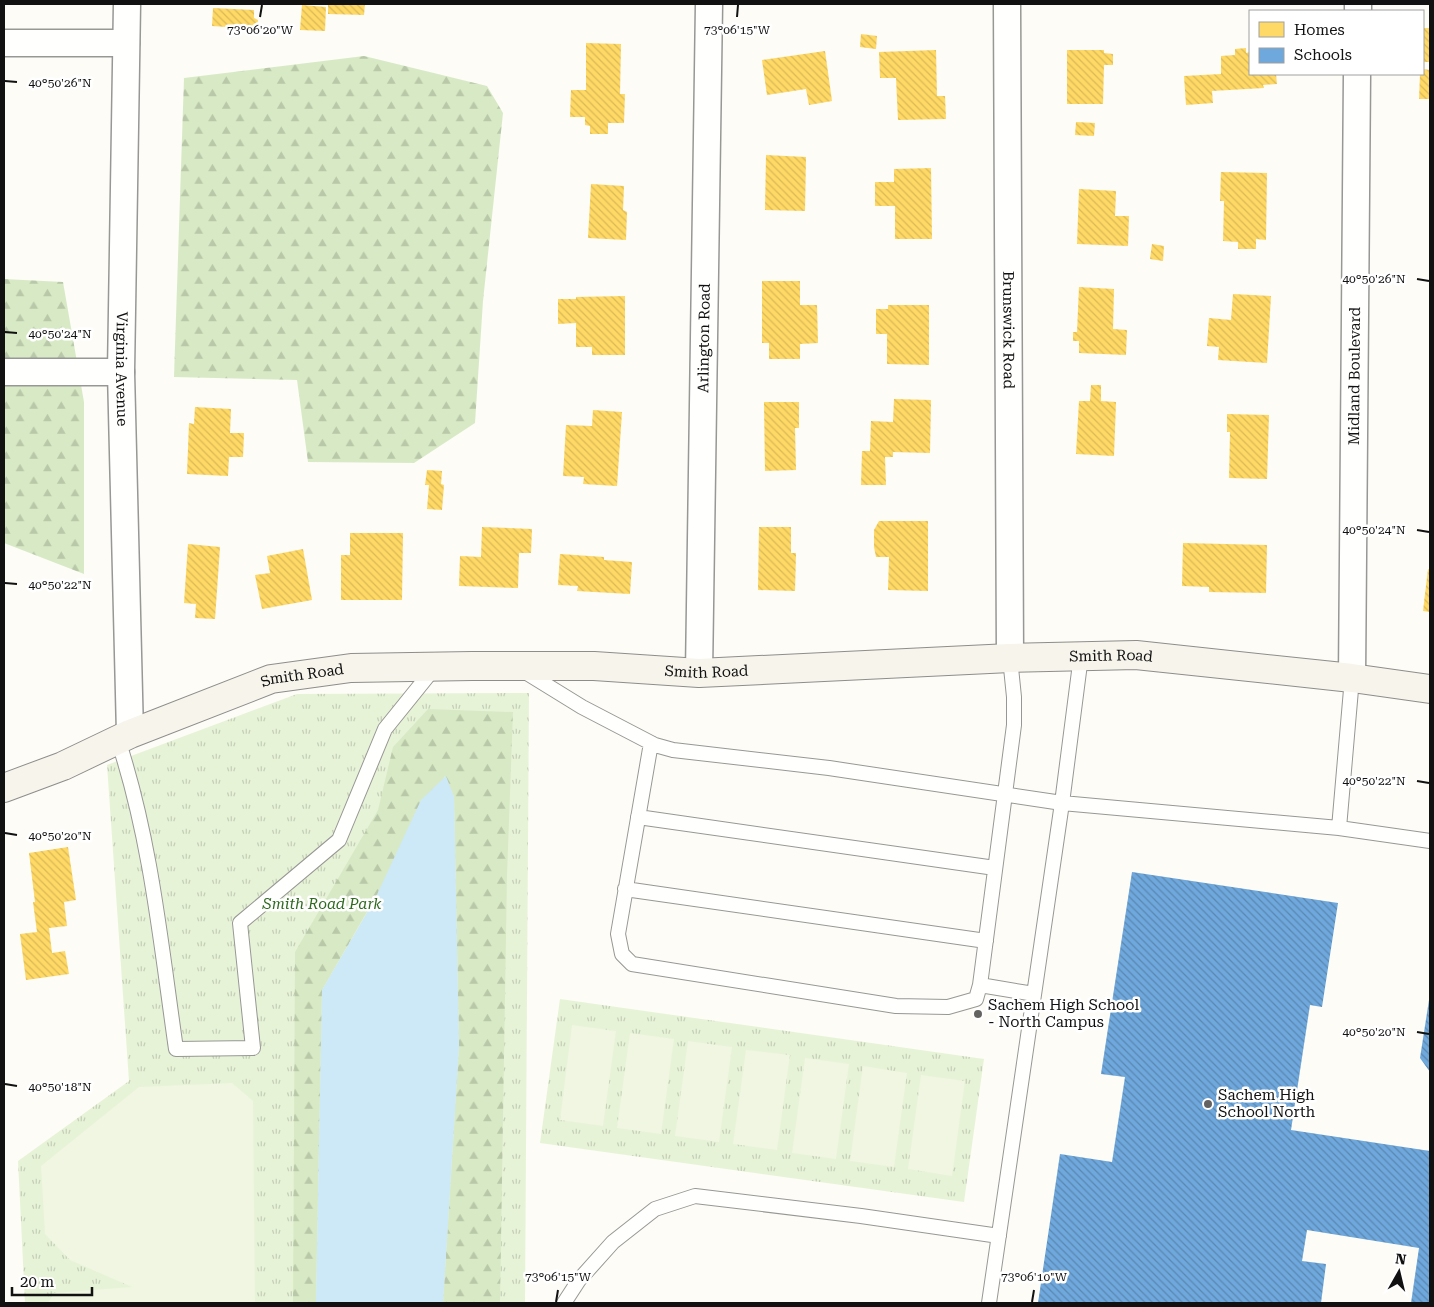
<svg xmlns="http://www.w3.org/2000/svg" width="1434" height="1307" font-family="'Roboto Serif',serif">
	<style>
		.grass { fill: url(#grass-tufts) }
		.forest { fill: url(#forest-firs) }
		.pitch { fill: #f0f6e1 }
		.water { fill: #cde8f7 }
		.homes { fill: url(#homes-back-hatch) }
		.schools { fill: url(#schools-back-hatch) }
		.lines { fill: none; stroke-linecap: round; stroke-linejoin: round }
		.lane-casing { stroke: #979795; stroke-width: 16 }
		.street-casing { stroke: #979795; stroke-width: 29 }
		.secondary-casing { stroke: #8e8d8b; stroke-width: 30 }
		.lane { stroke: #fffffe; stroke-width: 14 }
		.street { stroke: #fffffe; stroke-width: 26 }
		.secondary { stroke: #f6f4eb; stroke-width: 28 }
		.ticks { fill: none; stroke: #111; stroke-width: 2 }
		.poi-dot { fill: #646362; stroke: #fff; stroke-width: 2 }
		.labels { text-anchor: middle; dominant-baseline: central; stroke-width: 5; stroke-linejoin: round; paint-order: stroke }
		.street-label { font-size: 15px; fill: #111; stroke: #fff }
		.park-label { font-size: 15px; font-style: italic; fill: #2f6b1f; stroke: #fff }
		.poi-label { font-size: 15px; fill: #111; stroke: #fff; text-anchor: start }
		.ticks-label { font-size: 12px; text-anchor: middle; fill: #111; stroke: #fff; stroke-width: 5; stroke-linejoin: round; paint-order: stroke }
	</style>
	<defs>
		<pattern id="grass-tufts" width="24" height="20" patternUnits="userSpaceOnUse" patternTransform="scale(1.25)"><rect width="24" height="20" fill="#e7f3d7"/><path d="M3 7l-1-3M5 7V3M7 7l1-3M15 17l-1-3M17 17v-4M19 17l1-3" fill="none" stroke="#c5cfb8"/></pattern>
		<pattern id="forest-firs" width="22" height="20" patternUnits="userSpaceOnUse" patternTransform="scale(1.25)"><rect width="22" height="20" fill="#d8eac5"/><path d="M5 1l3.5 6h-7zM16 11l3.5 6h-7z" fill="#b8c8a8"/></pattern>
		<pattern id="homes-back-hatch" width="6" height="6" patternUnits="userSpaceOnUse" patternTransform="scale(1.25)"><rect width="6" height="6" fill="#ffd966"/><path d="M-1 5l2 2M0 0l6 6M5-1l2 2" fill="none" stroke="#dab957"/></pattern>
		<pattern id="schools-back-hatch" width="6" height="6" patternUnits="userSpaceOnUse" patternTransform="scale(1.25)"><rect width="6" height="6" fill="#6fa8dc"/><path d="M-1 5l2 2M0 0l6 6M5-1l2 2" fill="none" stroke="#5a87b1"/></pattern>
	</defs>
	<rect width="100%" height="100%" fill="#fdfcf7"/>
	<path class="grass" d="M529,693L525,1303H25L18,1161L129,1081L107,765L297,694Z
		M560,999L984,1059L964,1202L540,1143Z"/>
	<path class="forest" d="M364,56L487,86L503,113L483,301L475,423L414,463L308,462L297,380L174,377L184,78Z
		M4,279L63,282L84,402V574L4,543Z
		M428,709L513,712L507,876L500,1303H443L459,1046L454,797L445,776L322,990L316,1303H293L295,952L378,810L393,747Z"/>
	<path class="pitch" d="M572,1025L616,1031L603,1126L560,1120Z
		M630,1033L674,1039L661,1134L617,1128Z
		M688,1041L732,1047L719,1142L675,1136Z
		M746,1050L790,1055L777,1150L733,1144Z
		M805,1058L849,1064L836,1159L792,1153Z
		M863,1066L907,1073L894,1167L850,1161Z
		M921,1075L965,1081L952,1176L908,1169Z
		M232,1083L253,1101L255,1303H48L54,1293L132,1287L70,1260L45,1234L41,1166L139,1087Z"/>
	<path class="water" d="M446,776L454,797L459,1046L443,1303H316L322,990L375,899L421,800Z"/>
	<path class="homes" d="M328,4H365L364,15L328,14Z
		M302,5L326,7L325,31L300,30Z
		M213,8L254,10V18L258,20L257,29L212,26Z
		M1423,28H1430V62H1423Z
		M861,34L877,36L876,49L860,47Z
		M586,43L621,44L620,94H625L624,123H608V134H590V126L585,125V117H570L571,90H586Z
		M1246,48V53L1250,52V74H1276L1277,84L1263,85L1264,88L1212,91L1213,103L1186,105L1184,76L1221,74V56L1235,55V49Z
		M936,50L937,96H945L946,119L898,120L896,78H880L879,52Z
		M1067,50H1104V53L1113,54V65H1104L1103,104H1067Z
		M825,51L832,101L809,105L806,89L767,95L762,60Z
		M1423,69L1430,70V99H1419L1420,74H1423Z
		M1076,122L1095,123L1094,136L1075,135Z
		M766,155L806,157L805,211L765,210Z
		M931,168L932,239H895V206H875V182H894V169Z
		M1221,172L1267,173L1266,240L1256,239V249H1238V242L1223,241L1224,201H1220Z
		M591,184L624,186L623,210L627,212L626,240L588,238Z
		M1079,189L1116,191L1115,216H1129L1128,246L1077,244Z
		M1152,244L1164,246L1163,261L1150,259Z
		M762,281H800V305H817L818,343L800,344V359H769V343H762Z
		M1079,287L1114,289L1113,329L1127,330L1126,355L1079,353V341H1073V332H1077Z
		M1233,294L1271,296L1267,363L1218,360L1219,347L1207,346L1209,318L1231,320Z
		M625,296V355H592V347H576V323L558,324V299H576V297Z
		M888,305H929V365L887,364V334H876V309H888Z
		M1091,385H1101V401L1116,402L1114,456L1076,454L1079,401H1090Z
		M894,399L931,400L930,453L893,452V457H885L886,485H861L862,451H870L871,421L893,422Z
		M764,402H799V428H795L796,470L765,471Z
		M195,407L231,409L230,433H244L243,457H229L228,476L187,474L189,423L194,424Z
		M593,410L622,412L617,486L583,484L584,477L563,476L566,425L592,426Z
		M1227,414L1269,415L1267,479L1229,478L1230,432H1227Z
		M427,470L442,471L441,484L444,485L442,510L427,509L429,485H425Z
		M879,521H928V591L888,590L889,557H876L874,547V530Z
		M482,527L532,529L531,553H519L518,588L459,586L460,556L481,557Z
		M759,527H791V553H796L795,591L758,590Z
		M350,533H403L402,600H341V555H350Z
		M1183,543L1267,545L1266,593L1209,592V587L1182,586Z
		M188,544L220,547L215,619L195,618L196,604L184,603Z
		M303,549L312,600L262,609L255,575L270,573L267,556Z
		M560,554L604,557V560L632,562L630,594L577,591L578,586L558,585Z
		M1428,569L1430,570V612L1423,611Z
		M68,847L76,900L64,902L67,926L49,928L52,953L65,951L69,974L26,980L20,934L37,932L33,902H35L29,853Z"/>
	<path class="schools" d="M1132,872L1338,903L1322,1007L1310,1005L1291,1130L1430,1151V1303H1411L1419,1248L1307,1230L1302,1261L1326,1264L1321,1303H1038L1060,1154L1112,1162L1125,1077L1101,1074Z
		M1429,1000H1430V1072L1420,1058Z"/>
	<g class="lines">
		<g class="lane-casing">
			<path id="lane" d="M522,670L582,707L655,745L673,750L829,768L1062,803L1339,828L1430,841
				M118,740C151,840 161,945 176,1049L253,1048L240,923L339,840L385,729L435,667
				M651,743L618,934L622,954L632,964L896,1006L948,1007L976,999L980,985L1014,725V697L1010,658
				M638,817L995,868
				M1339,828L1352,678
				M625,889L986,941
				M980,985L1034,994
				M564,1303L579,1280L613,1242L655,1209L695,1196L861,1216L999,1236
				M989,1303L1062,803L1081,656"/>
		</g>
		<g class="street-casing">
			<g id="street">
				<path id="s1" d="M127,4L121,372L130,734"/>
				<path id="s2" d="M1007,4L1010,658"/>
				<path d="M1358,11V4"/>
				<path d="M4,43H126"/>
				<path d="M4,372H121"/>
				<path id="s3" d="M699,673L709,4"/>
				<path id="s4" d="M1352,678L1357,74"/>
			</g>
		</g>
		<g class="secondary-casing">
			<g id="secondary">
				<path id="s5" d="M4,788L63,766L130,734L271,679L351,668L472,666H594L699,673L1010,658L1136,655L1352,678L1430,689"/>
			</g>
		</g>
		<use href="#lane" class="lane"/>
		<use href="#street" class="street"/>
		<use href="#secondary" class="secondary"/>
	</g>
	<path class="ticks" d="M260,17L262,5M737,17L738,5M5,81L17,82M1417,279L1429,281M5,332L17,333M1417,530L1429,532M5,583L17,584M1417,781L1429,783M5,833L17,835M1417,1032L1429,1034M5,1084L17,1086M556,1302L558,1290M1032,1302L1034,1290"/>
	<g class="poi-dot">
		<circle cx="978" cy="1014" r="5"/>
		<circle cx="1208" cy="1104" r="5"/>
	</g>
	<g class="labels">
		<g class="street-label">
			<text stroke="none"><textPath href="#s2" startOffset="326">Brunswick Road</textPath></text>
			<text stroke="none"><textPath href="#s3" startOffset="335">Arlington Road</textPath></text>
			<text stroke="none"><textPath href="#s1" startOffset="365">Virginia Avenue</textPath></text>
			<text stroke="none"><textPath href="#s4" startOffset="302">Midland Boulevard</textPath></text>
			<text stroke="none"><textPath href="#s5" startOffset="1130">Smith Road</textPath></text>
			<text stroke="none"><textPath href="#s5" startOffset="725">Smith Road</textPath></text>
			<text stroke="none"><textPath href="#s5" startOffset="320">Smith Road</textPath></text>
		</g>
		<g class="park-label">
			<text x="322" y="904">Smith Road Park</text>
		</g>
		<g class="poi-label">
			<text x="988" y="1005">Sachem High School<tspan x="988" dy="17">- North Campus</tspan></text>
			<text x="1218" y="1095">Sachem High<tspan x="1218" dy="17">School North</tspan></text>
		</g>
	</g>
	<g class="ticks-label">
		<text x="260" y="34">73°06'20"W</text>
		<text x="737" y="34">73°06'15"W</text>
		<text x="60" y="87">40°50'26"N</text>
		<text x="1374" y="283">40°50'26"N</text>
		<text x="60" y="338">40°50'24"N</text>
		<text x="1374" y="534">40°50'24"N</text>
		<text x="60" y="589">40°50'22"N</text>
		<text x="1374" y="785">40°50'22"N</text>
		<text x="60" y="840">40°50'20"N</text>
		<text x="1374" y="1036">40°50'20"N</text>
		<text x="60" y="1091">40°50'18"N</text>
		<text x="558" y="1281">73°06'15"W</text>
		<text x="1034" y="1281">73°06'10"W</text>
	</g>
	<rect width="1434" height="1307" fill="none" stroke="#111111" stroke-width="10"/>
	<rect x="1249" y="10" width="175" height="65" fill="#ffffff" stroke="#a0a0a0"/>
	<rect x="1259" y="22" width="25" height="15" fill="#ffd966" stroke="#a0a0a0"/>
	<text x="1294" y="35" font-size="15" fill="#111111">Homes</text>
	<rect x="1259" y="48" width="25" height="15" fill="#6fa8dc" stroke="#a0a0a0"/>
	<text x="1294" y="60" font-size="15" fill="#111111">Schools</text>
	<g transform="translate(1399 1272) rotate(8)" stroke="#ffffff" stroke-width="4" paint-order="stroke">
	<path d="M0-4L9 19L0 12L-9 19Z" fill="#111111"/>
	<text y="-8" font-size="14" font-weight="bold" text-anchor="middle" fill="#111111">N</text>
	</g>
	<path d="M12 1287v8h80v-8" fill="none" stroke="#111111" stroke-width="2.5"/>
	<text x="20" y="1287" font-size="15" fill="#111111" stroke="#ffffff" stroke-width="4" paint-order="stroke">20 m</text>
</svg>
